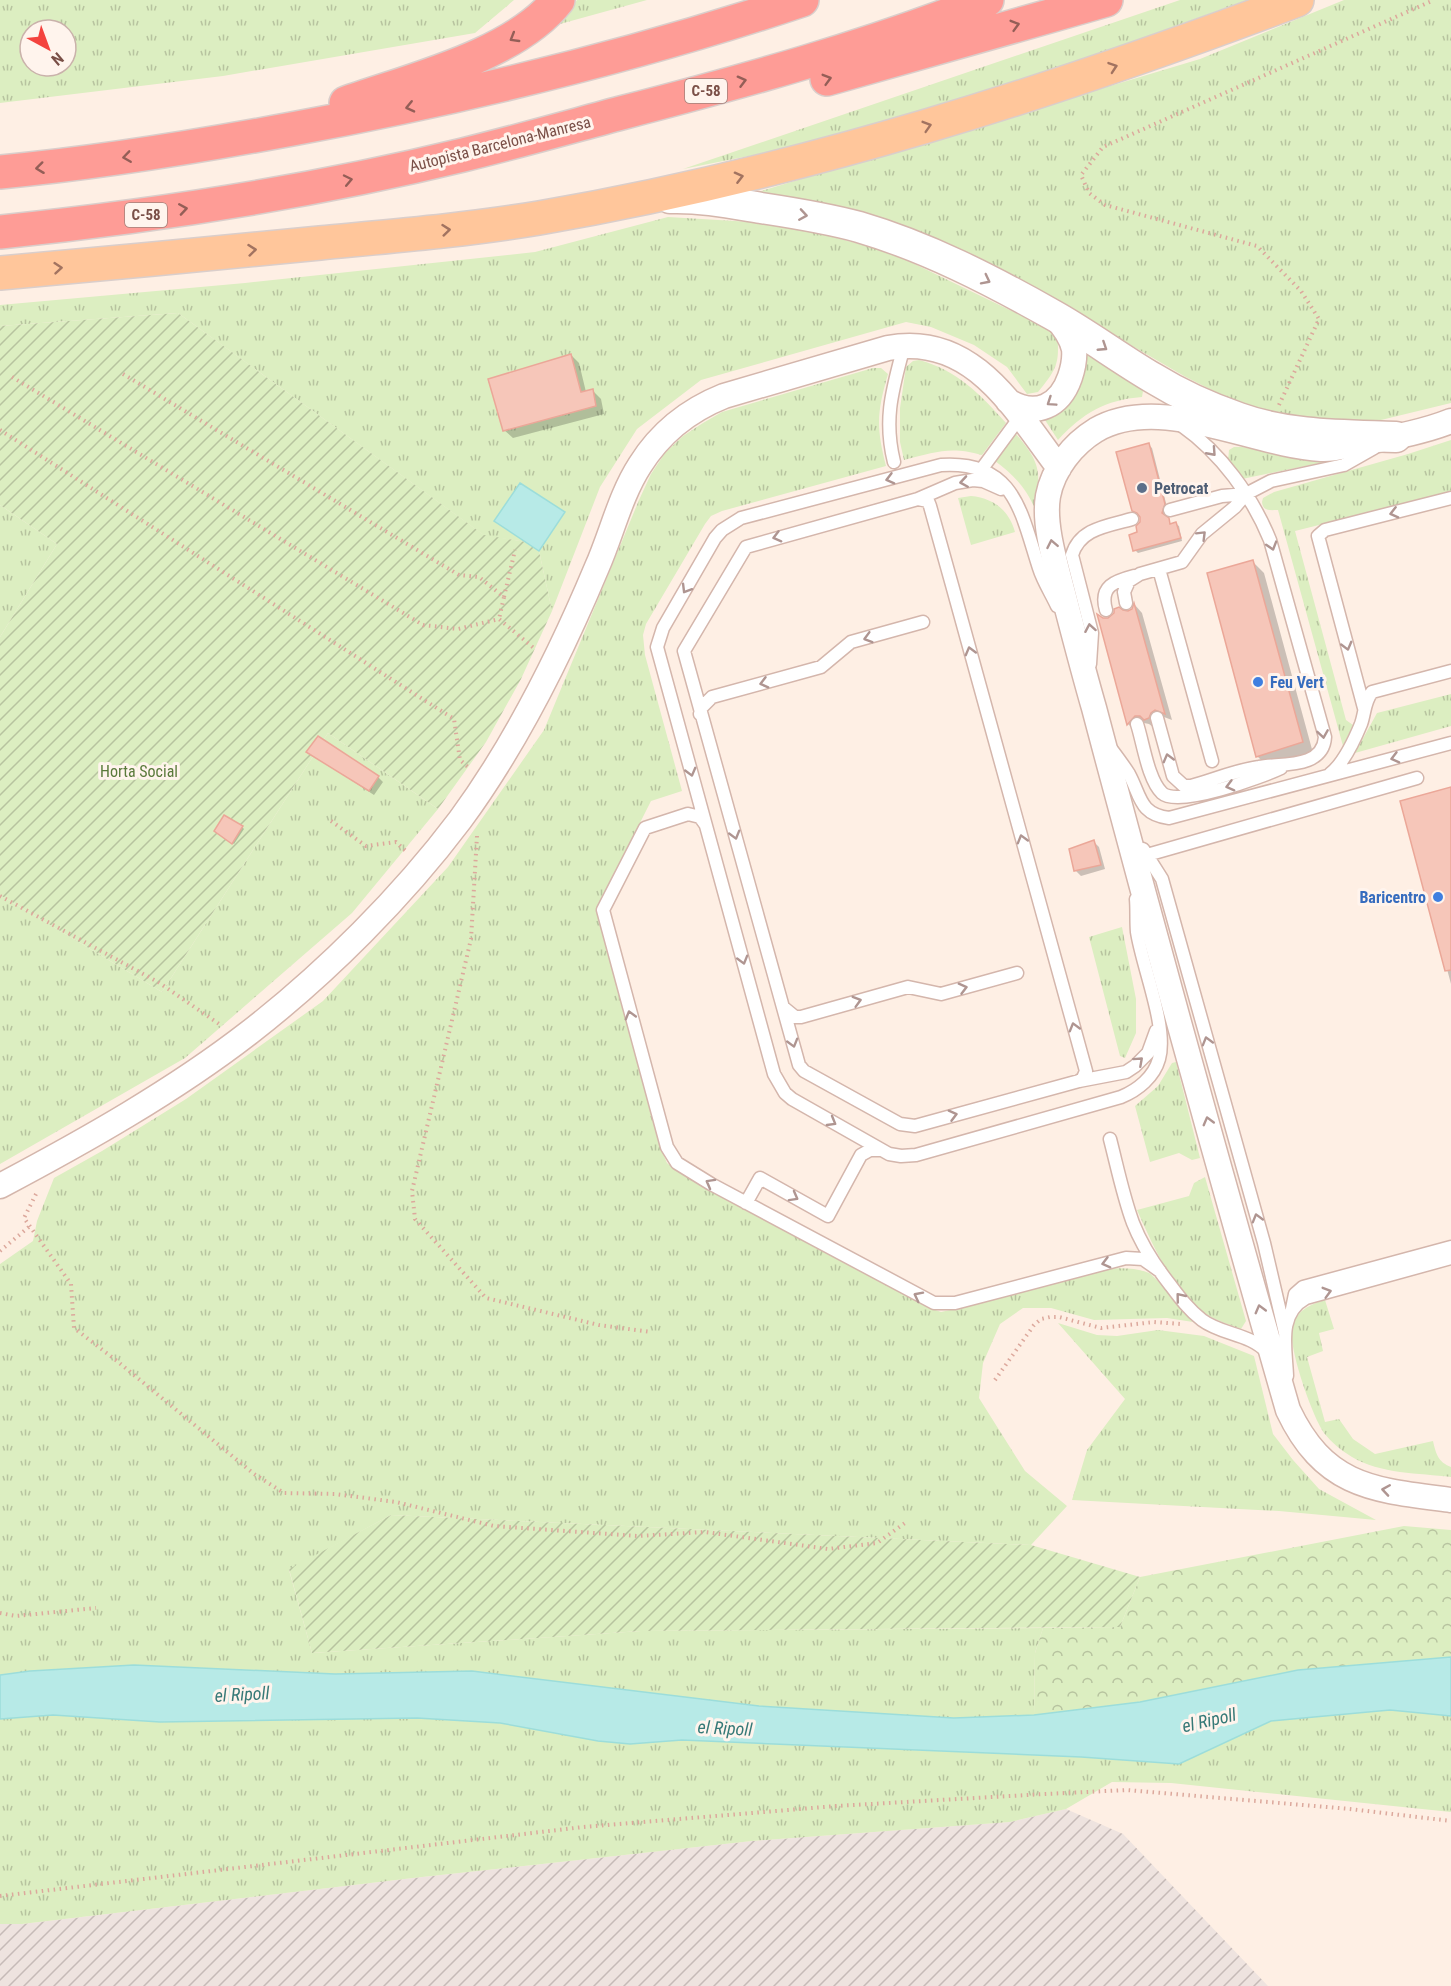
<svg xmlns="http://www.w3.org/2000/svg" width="1451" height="1986" font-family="'Roboto Condensed',sans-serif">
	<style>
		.industrial { fill: url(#industrial-furrows) }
		.grass { fill: url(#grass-tufts); fill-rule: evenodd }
		.forest { fill: url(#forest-crowns) }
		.garden { fill: url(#garden-furrows) }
		.water { fill: #b7eae7; stroke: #9cddda; stroke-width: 1.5 }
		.shadow { fill: #0003 }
		.building { fill: #f6c6b9; stroke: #eba798; stroke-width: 1.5 }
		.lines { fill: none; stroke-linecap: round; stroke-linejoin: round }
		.service-casing { stroke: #d4b6ac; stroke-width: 15 }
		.minor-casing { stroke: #d4b6ac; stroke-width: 27 }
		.tertiary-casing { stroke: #d4b6ac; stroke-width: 33 }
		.primary-casing { stroke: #dacecb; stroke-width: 36 }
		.motorway-casing { stroke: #dacecb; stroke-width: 36 }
		.path { stroke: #dca89c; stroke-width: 4; stroke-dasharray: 1.5 4.5; stroke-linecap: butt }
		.service { stroke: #fff; stroke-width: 12 }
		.minor { stroke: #fff; stroke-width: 24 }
		.tertiary { stroke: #fff; stroke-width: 30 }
		.primary { stroke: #ffc69b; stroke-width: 33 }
		.motorway { stroke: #fe9c96; stroke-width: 33 }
		.oneway { stroke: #945e57 }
		.oneway2 { stroke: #a27360 }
		.oneway3 { stroke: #af9591 }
		.service-dot { fill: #5c6f8a; stroke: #fff4ed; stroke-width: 2 }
		.shop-dot { fill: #3f7fe0; stroke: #fff4ed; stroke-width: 2 }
		.labels { text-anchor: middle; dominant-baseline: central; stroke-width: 6; stroke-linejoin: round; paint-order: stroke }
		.shield { fill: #fff4ed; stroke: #a28079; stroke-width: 1.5 }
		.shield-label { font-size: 15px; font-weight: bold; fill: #7a4f47 }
		.street-label { font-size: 16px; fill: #7a4f47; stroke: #fff4ed }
		.service-label { font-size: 16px; font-weight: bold; fill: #4e5e75; stroke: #fff4ed; text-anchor: start }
		.shop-label { font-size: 16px; font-weight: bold; fill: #366cbe; stroke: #fff4ed; text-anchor: start }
		.park-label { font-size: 16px; fill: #5a7a3b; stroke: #fff4ed }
		.water-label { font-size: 18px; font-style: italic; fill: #367977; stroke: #fff4ed }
	</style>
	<defs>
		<pattern id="industrial-furrows" width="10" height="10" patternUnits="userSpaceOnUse" patternTransform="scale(1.5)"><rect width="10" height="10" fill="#eee3df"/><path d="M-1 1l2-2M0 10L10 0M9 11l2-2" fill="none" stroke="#c6bab7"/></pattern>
		<pattern id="grass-tufts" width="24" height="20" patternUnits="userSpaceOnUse" patternTransform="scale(1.5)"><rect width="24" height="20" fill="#dceec1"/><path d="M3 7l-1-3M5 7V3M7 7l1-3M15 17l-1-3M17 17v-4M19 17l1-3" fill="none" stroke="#b7c39f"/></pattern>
		<pattern id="forest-crowns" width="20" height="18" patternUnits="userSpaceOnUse" patternTransform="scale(1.5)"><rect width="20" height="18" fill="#dceec1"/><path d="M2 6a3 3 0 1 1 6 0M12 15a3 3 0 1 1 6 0" fill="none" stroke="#b7c39f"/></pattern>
		<pattern id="garden-furrows" width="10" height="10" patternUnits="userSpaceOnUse" patternTransform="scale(1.5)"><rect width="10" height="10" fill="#dceec1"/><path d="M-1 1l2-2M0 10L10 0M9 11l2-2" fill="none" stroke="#b7c39f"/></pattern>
	</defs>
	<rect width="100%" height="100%" fill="#feefe4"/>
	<path class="industrial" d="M1066,1809L1123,1834L1268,1986H0V1924H22L413,1878L752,1841L1010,1822Z"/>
	<path class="grass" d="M0,0H514L475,33L223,76L0,103ZM30,30H66V66H30Z
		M577,0H647L560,24Z
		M1180,0H1247L1022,82L809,144L683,169Z
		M1344,0H1451V403L1381,420L1314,421L1243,406L1184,376L1024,283L921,232L855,212L758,192L1200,59Z
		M668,217L783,224L890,252L1057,333C1060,363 1057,369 1038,392L1027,394L1007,367L974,345L931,327L906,322L701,380L637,429L600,487L552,611L539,551L565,512L495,521L527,542L485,536L178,313L0,326V305L245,283L535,252Z
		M1083,342L1142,385L1143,391L1142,397C1105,400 1083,413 1058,440L1043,417Z
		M919,360C957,370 980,394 1006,423L982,455C950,446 936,452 904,460L900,442V408L906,367L913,361Z
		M873,368H881L888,374C877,412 876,427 886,466L722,511L711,516L705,524L646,624L643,635L645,655L682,791L651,801L596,910L664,1156L667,1163L677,1171L927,1307L941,1312L950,1310L1103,1269C1118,1268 1135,1267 1149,1273C1157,1277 1184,1313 1193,1322L1167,1318L1094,1320L1051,1308H1023L1000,1324L983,1363L979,1398L1025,1471L1067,1506L1031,1545L391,1515L289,1570L312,1653L641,1631L1043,1628L1035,1653L1034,1715L954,1718L759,1706L472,1671L335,1674L134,1665L30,1671L0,1675V1264L33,1241L37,1221L54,1178L102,1151L186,1099L323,1001L448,867L544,730L639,500L651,474L665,453L683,436L703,423L722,412Z
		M1016,434C1027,447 1040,462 1038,481C1037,490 1035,499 1035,509C1026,488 1014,475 995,461Z
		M1451,440V492L1295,531L1346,720L1353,725L1343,746L1278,510C1271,510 1263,512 1262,502L1263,498L1274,492L1408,454Z
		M1234,447H1242L1295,458L1330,461L1242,479L1228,461L1229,450Z
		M971,496C993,498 1009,510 1015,532L971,545L958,498Z
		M0,505L57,544L0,637Z
		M1451,694V726L1355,753L1377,713Z
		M328,733L438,809L352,913L185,1058L0,1164V895L162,992Z
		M1122,927L1136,999V1033L1125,1058L1120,1056L1089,937Z
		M1176,1062L1200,1158L1192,1160L1179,1153L1150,1162L1135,1106L1158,1086L1172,1063Z
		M1205,1177L1246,1321L1241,1329C1225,1323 1208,1318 1195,1306C1168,1281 1152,1243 1137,1210L1189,1196L1194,1183Z
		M1325,1300L1334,1329L1319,1333L1323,1351L1307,1357L1325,1422L1339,1419L1353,1439L1375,1454L1433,1441C1436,1454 1438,1462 1451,1467V1477C1419,1473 1380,1474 1352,1457C1342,1451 1331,1442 1324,1433C1312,1416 1288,1347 1292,1328C1295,1311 1311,1304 1325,1300Z
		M1058,1323L1097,1335L1117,1336L1158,1330L1204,1336L1254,1356L1273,1434L1293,1460L1319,1489L1376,1520L1279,1511L1072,1500L1087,1450L1125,1399Z
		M1390,1710L1451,1716V1812L1171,1783L1112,1782L1066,1809L1010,1822L752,1841L413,1878L22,1924H0V1719L3,1718L53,1715L160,1722L417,1718L500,1723L598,1741L630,1744L682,1740L1081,1757L1179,1764L1271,1721Z"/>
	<path class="forest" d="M1404,1526L1451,1530V1657L1298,1670L1140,1702L1034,1715L1035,1653L1043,1628L1120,1627L1140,1577Z"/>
	<path class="garden" d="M178,313L484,535L527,542L539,551L552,611L521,679L486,742L438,809L328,733L162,992L0,895V637L57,544L0,505V326Z
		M391,1515L1031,1545L1140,1577L1120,1627L641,1631L312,1653L289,1569Z"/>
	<path class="water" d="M520,483L565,512L539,551L494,521Z
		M1451,1657V1716L1390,1710L1271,1721L1179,1764L1081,1757L682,1740L630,1744L598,1741L500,1723L417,1718L160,1722L53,1715L0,1719V1675L30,1671L134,1665L335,1674L472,1671L759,1706L954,1718L1034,1715L1140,1702L1298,1670Z"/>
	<path class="shadow" d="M571,355L579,363L586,392L593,391L601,399L604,414L513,438L504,430Z
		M1149,445L1152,448L1167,507L1164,516L1172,525L1176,524L1179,526L1182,541L1138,553L1135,550L1141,522L1140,515L1133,510Z
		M1253,562L1264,573L1313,753L1268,767L1257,756Z
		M1135,605L1142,613L1172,720L1164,717L1158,721L1157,726L1153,727L1149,724L1144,723L1136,731L1128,724L1099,617L1109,619L1128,612L1133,610Z
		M308,752L378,777L383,782L374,795Z
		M1451,789V984L1402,802Z
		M242,827L244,829L234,844L218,833Z
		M1094,842L1099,847L1105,869L1081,876L1076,871L1070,850Z"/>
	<path class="building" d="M571,354L581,392L593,389L596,406L503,431L488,379Z
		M1149,443L1165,504L1162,513L1169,518L1170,524L1176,522L1181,538L1133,551L1129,535L1137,532L1136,526L1140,522V517L1137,513L1132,511L1116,452Z
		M1253,560L1303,742L1256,757L1207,573Z
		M1134,603L1165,714L1155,710L1151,713L1149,718L1144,720L1140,716H1135L1127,725L1097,614L1103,618H1108L1114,613V609L1119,607L1123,610L1128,611L1132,609Z
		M318,736L379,776L369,791L306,752Z
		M1451,787V970L1445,971L1400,801Z
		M224,815L243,826L232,844L214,831Z
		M1094,840L1101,865L1074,871L1069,849Z"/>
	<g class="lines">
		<g class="service-casing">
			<path id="service" d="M894,462C883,418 893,388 904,346
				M981,470L1020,417
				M1001,489L983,481L973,480L955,483L918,499L746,547L684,651L799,1065L804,1071L900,1124L915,1126L1079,1081L1126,1072L1135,1066L1148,1053L1156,1031
				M918,499L928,501L930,506L952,585L1086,1071L1083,1078L1079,1081
				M1170,510L1222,496L1246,494
				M1159,569L1212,761
				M1126,603L1124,592L1129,581L1140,574L1182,562L1202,534L1235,507L1246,494L1271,481L1344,465L1374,448
				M1057,606C1051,593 1043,581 1039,568C1021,513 1015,460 941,465L741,518L722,530L715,538L663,628L657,647L774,1074L785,1093L792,1099L889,1154L901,1156L916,1155L1121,1097C1138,1090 1154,1077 1159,1059C1168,1027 1142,966 1137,932C1136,921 1137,910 1136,899
				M1106,610C1099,586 1115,581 1134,576
				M1090,664L1092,633L1072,555C1080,528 1108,526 1132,519
				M1364,708L1318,536L1325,530L1451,498
				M700,714L702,707L712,697L821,667L851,642L923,622
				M1157,718L1173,776L1184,786H1191C1213,780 1236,770 1259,767C1281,763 1323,769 1325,737L1270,540C1252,496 1221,453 1181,425
				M1137,724C1143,742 1148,780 1162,793C1178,808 1262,777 1281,768
				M1112,750C1118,758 1124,766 1129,774C1141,796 1139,814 1169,818L1451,743
				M1330,774C1344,763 1354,741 1361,724C1365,713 1364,702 1372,692L1451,671
				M705,824L700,817L688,814L645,828L603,910L667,1147L677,1163L711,1184L934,1303H955L1126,1258L1143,1259L1160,1271
				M1143,849L1162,879L1264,1243L1285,1333
				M1135,864V859L1147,855L1417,778
				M784,1008L795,1017H801L908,987L941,994L1017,973
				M1110,1139C1117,1166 1123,1196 1133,1223C1142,1246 1156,1267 1171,1286C1180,1298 1189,1310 1202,1320C1222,1335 1249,1333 1267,1352
				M746,1203L760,1178L828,1216L861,1155L870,1150H881
				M1292,1309L1295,1294L1303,1287L1451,1247
				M1287,1376C1286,1348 1277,1314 1306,1298L1451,1258"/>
		</g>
		<g class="minor-casing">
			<path id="minor" d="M1008,401C1036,418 1060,406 1070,377C1073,368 1075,358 1074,349C1071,336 1064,327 1055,317
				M1451,421C1421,433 1388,438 1356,444C1345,446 1332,450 1321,449C1252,445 1160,393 1096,430C1073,444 1053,469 1048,496C1043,525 1056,565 1063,593C1073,631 1083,670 1094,708C1156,942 1221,1177 1288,1410C1325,1488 1374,1490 1451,1500
				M0,1186C85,1141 174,1091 250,1032C326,973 402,897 460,820C516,744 561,653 597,567C612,533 620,496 640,465C660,433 689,410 724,396L888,348C973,332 1015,410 1059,468"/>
		</g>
		<g class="tertiary-casing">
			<path id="tertiary" d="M670,198C701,197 731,203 761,208C794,213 826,218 859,227C927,247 991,280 1053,315C1087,334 1119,358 1153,378C1179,394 1210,408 1239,418C1289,436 1344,435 1396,437"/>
		</g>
		<g class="primary-casing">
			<path id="primary" d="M0,273C107,263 213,254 320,243C393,236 467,230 539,218C800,173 1051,93 1297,0"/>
		</g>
		<g class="motorway-casing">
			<path id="motorway" d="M827,79L1106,0
				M346,103C411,80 515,55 558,0
				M0,172C98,163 195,147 292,129C464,97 635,56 802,0
				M0,232C156,216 311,192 463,155C516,142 569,127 621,113C745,81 868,47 987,0"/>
		</g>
		<path class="path" d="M123,374L459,575L479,577L504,597L499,619
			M12,377L423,625L458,629L499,619L535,649
			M1279,405L1319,319L1301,291L1257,246L1105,205L1089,193L1081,175L1103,147L1434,0
			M0,430L454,719L460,760L469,768
			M504,597L515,550
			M331,821L366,846L396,842L408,853
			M477,836L471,939L412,1191L415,1219L486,1298L599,1325L651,1332
			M0,896L158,982L222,1026
			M36,1194L24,1218L71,1284L74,1328L117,1361L254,1474L284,1493L335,1494L396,1502L494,1526L638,1536L705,1532L828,1549L877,1543L905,1523
			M0,1251L30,1226
			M995,1380L1034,1325L1041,1319L1050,1317H1059L1101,1328L1154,1322L1181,1324
			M0,1613L16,1616L96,1608
			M0,1896L583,1827L836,1806L1045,1794L1127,1790L1350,1809L1451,1821"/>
		<use href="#service" class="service"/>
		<use href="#minor" class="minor"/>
		<use href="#tertiary" class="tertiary"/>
		<use href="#primary" class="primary"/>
		<use href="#motorway" class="motorway"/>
	</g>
	<defs><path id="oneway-chevron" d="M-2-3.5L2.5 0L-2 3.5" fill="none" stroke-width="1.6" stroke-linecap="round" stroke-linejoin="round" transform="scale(1.5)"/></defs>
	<g class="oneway">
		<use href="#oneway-chevron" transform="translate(1015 25) rotate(-16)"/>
		<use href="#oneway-chevron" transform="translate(514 38) rotate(149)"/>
		<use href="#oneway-chevron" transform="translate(827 79) rotate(-16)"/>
		<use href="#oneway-chevron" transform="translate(742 81) rotate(-15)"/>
		<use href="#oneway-chevron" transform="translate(410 107) rotate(167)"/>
		<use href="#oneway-chevron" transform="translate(127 157) rotate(172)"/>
		<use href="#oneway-chevron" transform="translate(40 168) rotate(173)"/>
		<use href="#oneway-chevron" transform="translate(348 180) rotate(-12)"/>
		<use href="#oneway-chevron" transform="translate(183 209) rotate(-9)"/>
	</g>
	<g class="oneway2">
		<use href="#oneway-chevron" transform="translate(1113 67) rotate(-19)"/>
		<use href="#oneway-chevron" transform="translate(927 126) rotate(-17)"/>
		<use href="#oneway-chevron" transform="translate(739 177) rotate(-14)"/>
		<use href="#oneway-chevron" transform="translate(446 230) rotate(-6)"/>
		<use href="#oneway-chevron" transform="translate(252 250) rotate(-6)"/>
		<use href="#oneway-chevron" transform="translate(58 268) rotate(-5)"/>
	</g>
	<g class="oneway3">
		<use href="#oneway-chevron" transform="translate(803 215) rotate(9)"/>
		<use href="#oneway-chevron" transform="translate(986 280) rotate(27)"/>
		<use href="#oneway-chevron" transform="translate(1103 347) rotate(33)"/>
		<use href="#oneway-chevron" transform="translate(1051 402) rotate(146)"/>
		<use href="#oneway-chevron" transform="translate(1212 452) rotate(48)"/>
		<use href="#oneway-chevron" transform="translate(890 479) rotate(165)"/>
		<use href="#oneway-chevron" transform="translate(964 482) rotate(171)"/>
		<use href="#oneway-chevron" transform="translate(1394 513) rotate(166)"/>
		<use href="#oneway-chevron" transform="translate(1202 535) rotate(-45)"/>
		<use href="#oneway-chevron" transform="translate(777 537) rotate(165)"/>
		<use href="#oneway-chevron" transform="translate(1052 544) rotate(-101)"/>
		<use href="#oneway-chevron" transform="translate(1272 546) rotate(73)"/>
		<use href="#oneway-chevron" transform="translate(686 589) rotate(121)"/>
		<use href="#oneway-chevron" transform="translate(1090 628) rotate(-100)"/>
		<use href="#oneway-chevron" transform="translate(868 638) rotate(164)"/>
		<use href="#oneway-chevron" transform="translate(1347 646) rotate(75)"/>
		<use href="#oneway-chevron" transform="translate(970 651) rotate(-105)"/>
		<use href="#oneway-chevron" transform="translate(764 683) rotate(165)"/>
		<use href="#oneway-chevron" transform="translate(1323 734) rotate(81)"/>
		<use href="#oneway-chevron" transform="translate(1168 758) rotate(-105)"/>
		<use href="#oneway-chevron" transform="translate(1395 758) rotate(165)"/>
		<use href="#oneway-chevron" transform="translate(691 772) rotate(75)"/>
		<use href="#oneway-chevron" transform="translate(1230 786) rotate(165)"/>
		<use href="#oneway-chevron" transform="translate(735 835) rotate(74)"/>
		<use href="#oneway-chevron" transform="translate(1022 839) rotate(-106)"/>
		<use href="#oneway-chevron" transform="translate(743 960) rotate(74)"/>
		<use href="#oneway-chevron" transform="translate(963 988) rotate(-15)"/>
		<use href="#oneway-chevron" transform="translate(857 1001) rotate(-16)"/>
		<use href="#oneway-chevron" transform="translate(630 1015) rotate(-106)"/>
		<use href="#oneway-chevron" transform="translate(1074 1027) rotate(-106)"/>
		<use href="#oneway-chevron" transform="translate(1207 1041) rotate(-106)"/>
		<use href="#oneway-chevron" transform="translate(793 1043) rotate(74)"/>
		<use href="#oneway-chevron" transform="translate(1139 1061) rotate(-42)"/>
		<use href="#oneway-chevron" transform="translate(953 1115) rotate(-15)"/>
		<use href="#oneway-chevron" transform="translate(1208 1121) rotate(-105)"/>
		<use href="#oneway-chevron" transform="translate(832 1122) rotate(30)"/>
		<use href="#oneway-chevron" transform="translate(710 1183) rotate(-151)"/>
		<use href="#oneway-chevron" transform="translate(794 1197) rotate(29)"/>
		<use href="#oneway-chevron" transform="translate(1257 1218) rotate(-106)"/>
		<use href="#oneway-chevron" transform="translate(1106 1263) rotate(165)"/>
		<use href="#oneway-chevron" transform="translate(1327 1292) rotate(-16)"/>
		<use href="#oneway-chevron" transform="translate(918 1296) rotate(-153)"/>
		<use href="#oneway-chevron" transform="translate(1180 1297) rotate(-129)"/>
		<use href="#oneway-chevron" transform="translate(1260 1309) rotate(-105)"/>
		<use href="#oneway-chevron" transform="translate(1386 1490) rotate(-171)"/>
	</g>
	<circle class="service-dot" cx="1142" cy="488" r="6"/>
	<g class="shop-dot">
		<circle cx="1258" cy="682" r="6"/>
		<circle cx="1438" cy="897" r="6"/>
	</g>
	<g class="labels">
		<g class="shield">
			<rect x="685" y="79" width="42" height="24" rx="4.5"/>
			<rect x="125" y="203" width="42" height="24" rx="4.5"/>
		</g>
		<g class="shield-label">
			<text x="706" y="91">C-58</text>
			<text x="146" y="215">C-58</text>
		</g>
		<g class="street-label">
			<text transform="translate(500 144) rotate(-14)">Autopista Barcelona-Manresa</text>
		</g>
		<g class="service-label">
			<text x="1154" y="488">Petrocat</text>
		</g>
		<g class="shop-label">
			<text x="1270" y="682">Feu Vert</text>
			<text x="1426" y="897" text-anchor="end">Baricentro</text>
		</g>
		<g class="park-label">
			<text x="139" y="771">Horta Social</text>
		</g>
		<g class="water-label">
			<text transform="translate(242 1694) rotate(-3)">el Ripoll</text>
			<text transform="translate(1209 1720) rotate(-13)">el Ripoll</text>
			<text transform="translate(725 1728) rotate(3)">el Ripoll</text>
		</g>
	</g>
	<g transform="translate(48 48) rotate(139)"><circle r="28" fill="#fff4ed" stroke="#cab2ab" stroke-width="1.5"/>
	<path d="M0-4.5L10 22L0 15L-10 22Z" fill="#f4433e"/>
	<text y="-9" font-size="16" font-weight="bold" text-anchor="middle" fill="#7a4f47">N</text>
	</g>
</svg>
